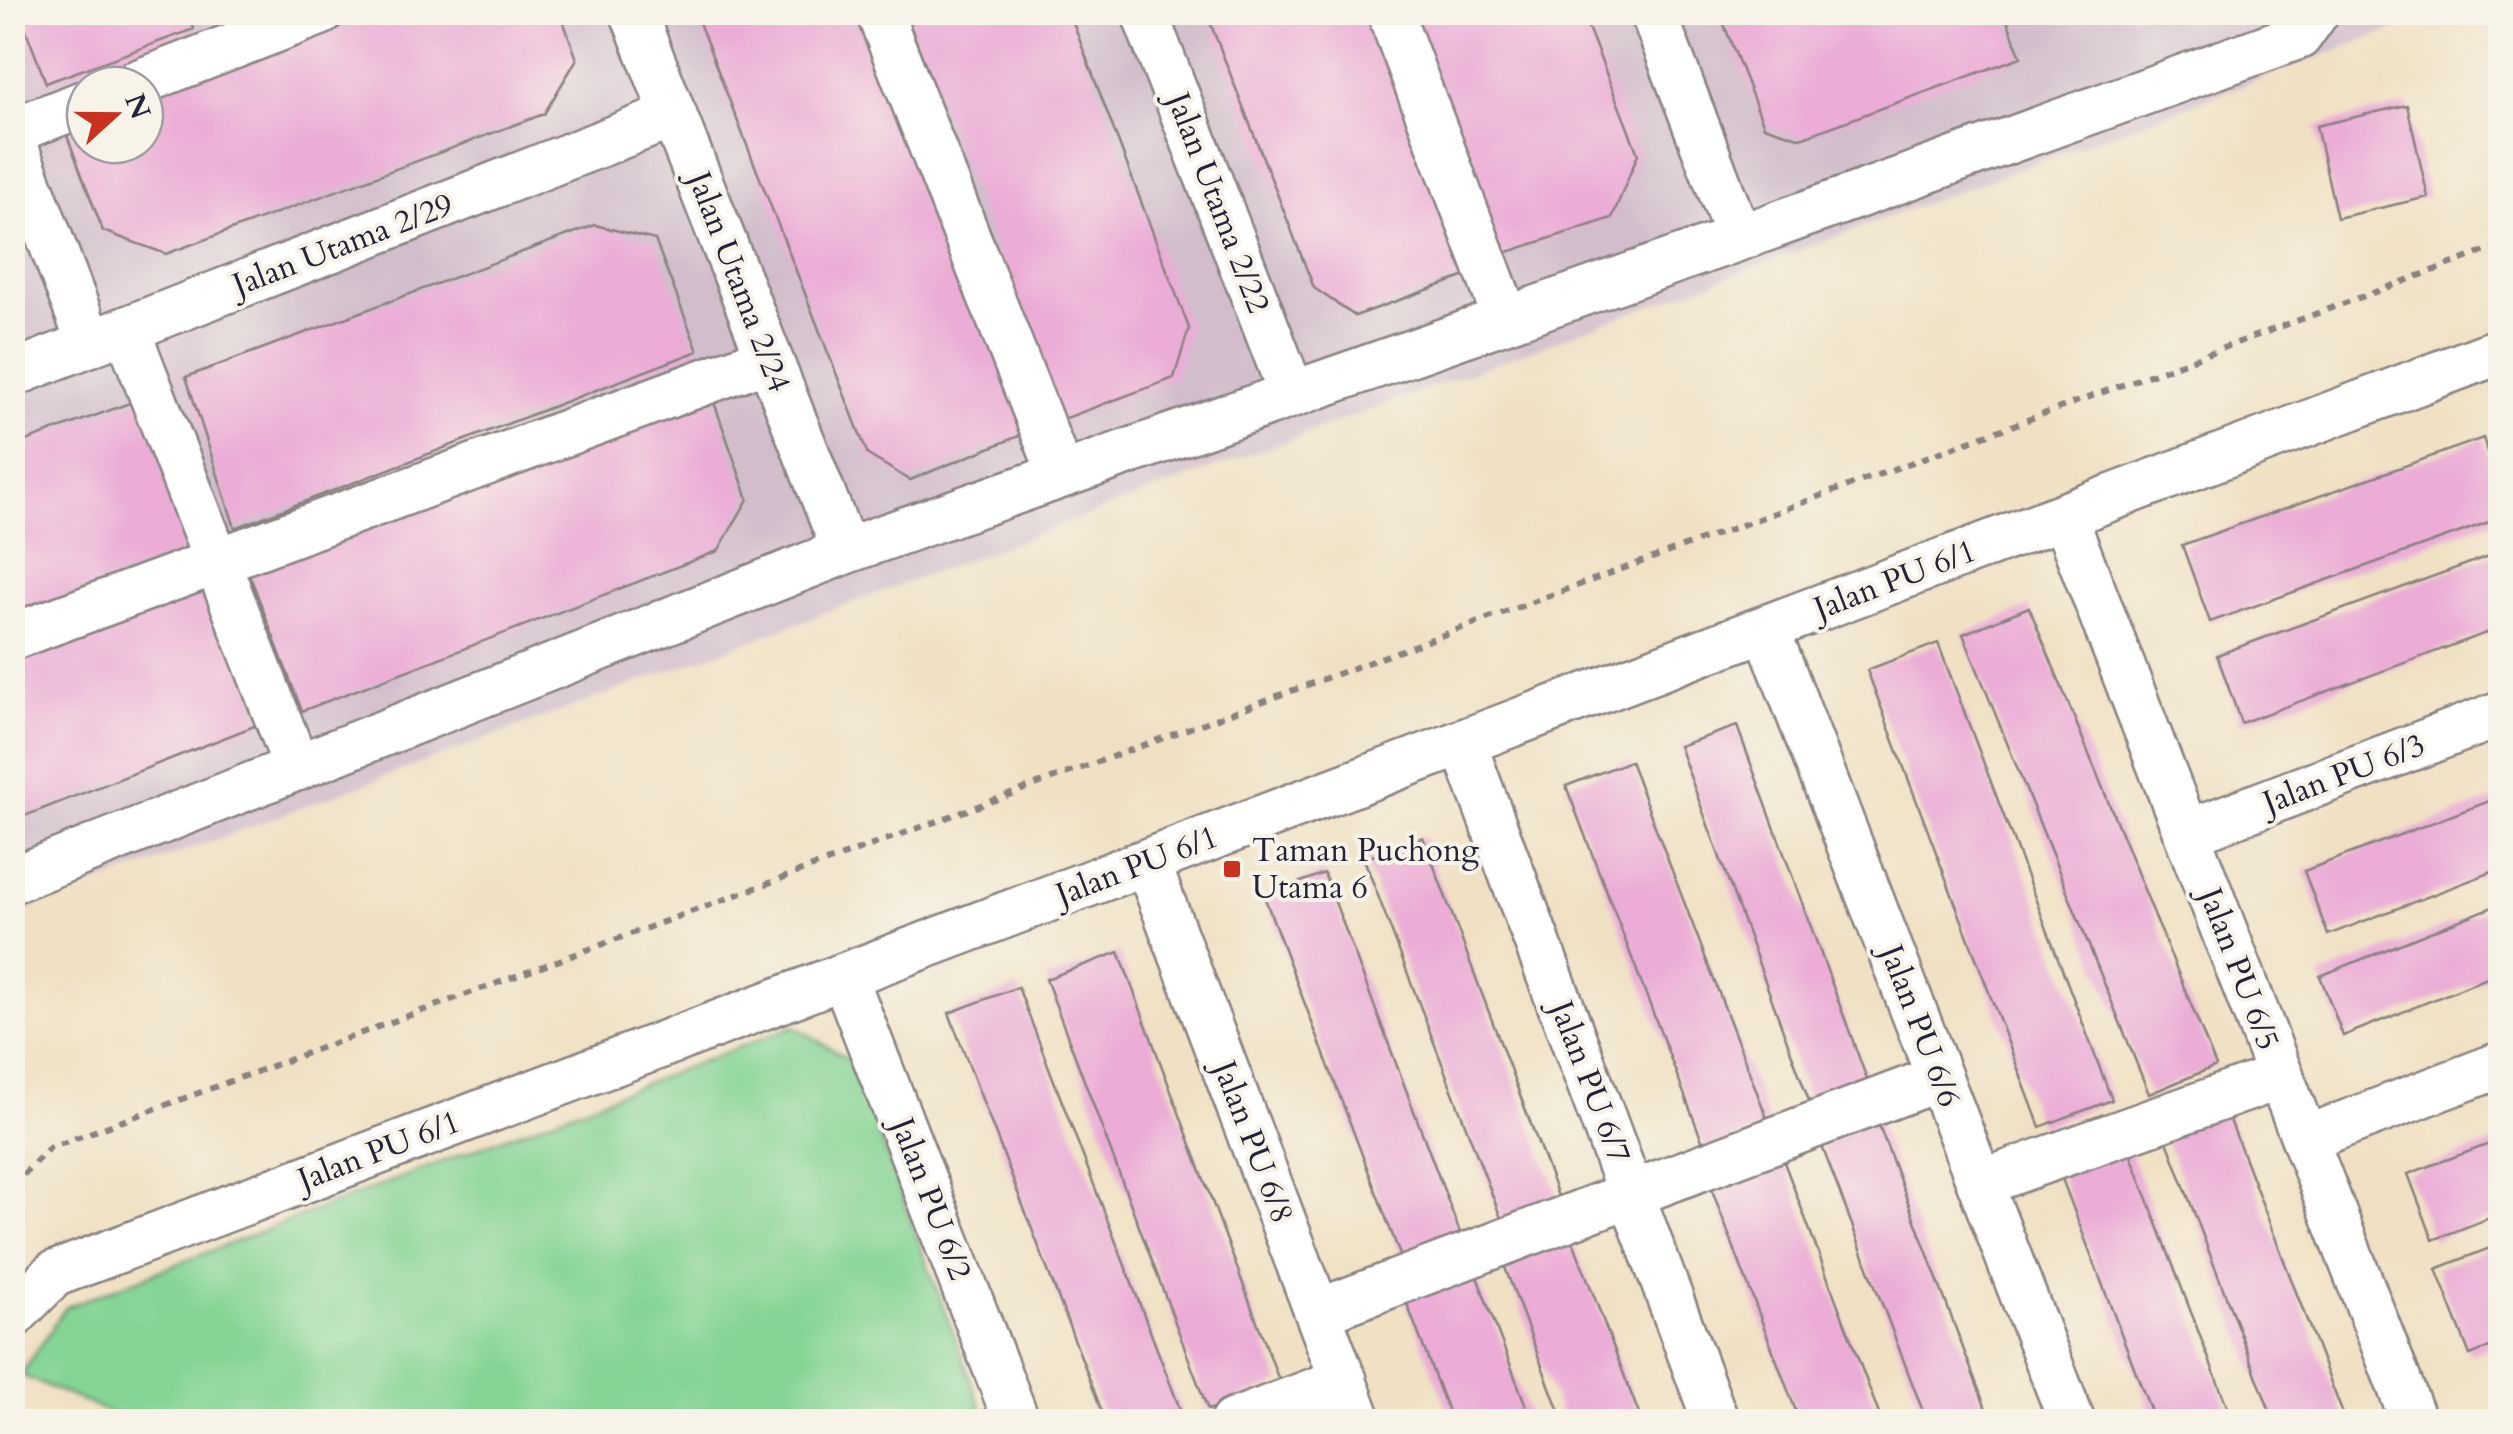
<svg xmlns="http://www.w3.org/2000/svg" width="2513" height="1434" font-family="Cardo,serif">
	<style>
		.industrial { fill: #d1bdcc; fill-rule: evenodd }
		.green { fill: #84d494; stroke: #537b68; stroke-width: 2.5 }
		.building { fill: #ebadd6 }
		.lines { fill: none; stroke-linecap: round; stroke-linejoin: round }
		.minor-casing { stroke: #898280; stroke-width: 50 }
		.path { stroke: #898280; stroke-width: 6; stroke-dasharray: 8 8; stroke-linecap: butt }
		.minor { stroke: #fff; stroke-width: 45 }
		.poi-dot { fill: #c8321e; stroke: #f7f3e8; stroke-width: 4 }
		.labels { text-anchor: middle; dominant-baseline: central; stroke-width: 8; stroke-linejoin: round; paint-order: stroke }
		.street-label { font-size: 32px; fill: #22223b; stroke: #f7f3e8 }
		.poi-label { font-size: 32px; fill: #22223b; stroke: #f7f3e8; text-anchor: start }
	</style>
	<rect width="100%" height="100%" fill="#f7f3e8"/>
	<filter id="ink" filterUnits="userSpaceOnUse"><feTurbulence type="fractalNoise" baseFrequency=".01" numOctaves="2"/><feDisplacementMap in="SourceGraphic" scale="20" xChannelSelector="R" yChannelSelector="G"/><feConvolveMatrix kernelMatrix="1 2 1 2 8 2 1 2 1" color-interpolation-filters="sRGB"/></filter>
	<filter id="wash" filterUnits="userSpaceOnUse"><feTurbulence type="fractalNoise" baseFrequency=".0048" numOctaves="4" result="noise"/><feDisplacementMap in="SourceGraphic" scale="40" xChannelSelector="R" yChannelSelector="G"/><feGaussianBlur stdDeviation="2.25" result="paint"/><feColorMatrix in="noise" values="0 0 0 0 0 0 0 0 0 0 0 0 0 0 0 0 0 1.4 0 .05"/><feComposite in="paint" operator="in"/></filter>
	<g filter="url(#wash)">
		<rect width="100%" height="100%" fill="#f0e1c4"/>
		<path class="industrial" d="M13,13H2436L13,915ZM85,85H145V145H85Z"/>
		<path class="green" d="M794,1026L851,1061L986,1421L131,1422L21,1375L66,1307Z"/>
		<g id="blocks">
			<path class="building" d="M19,12H188L194,29L46,83Z
				M356,12H560L577,59L544,114L166,254L103,231L63,125L85,116V145H145V93Z
				M695,12H869L1031,431L910,480L868,455Z
				M905,12H1069L1189,328L1174,378L1061,420Z
				M1206,12H1375L1477,272L1355,316L1314,288Z
				M1407,12H1582L1638,154L1612,218L1499,255Z
				M1719,12H2004L2021,57L1801,138L1764,126Z
				M2407,105L2428,197L2337,218L2316,126Z
				M595,225L655,240L698,351L235,528L186,377Z
				M708,385L748,499L718,551L302,711L243,558Z
				M143,398L200,546L12,617V446Z
				M2483,438L2500,488V518L2210,622L2182,545Z
				M2500,552V628L2241,723L2217,655Z
				M211,574L262,723L12,821V646Z
				M2029,607L2216,1066L2149,1094L1963,634Z
				M1938,643L2112,1100L2040,1127L1867,670Z
				M1737,726L1871,1090L1813,1112L1679,746Z
				M1630,761L1770,1126L1706,1151L1566,786Z
				M2500,797V869L2328,935L2304,871Z
				M1423,837L1561,1204L1504,1226L1364,859Z
				M1324,873L1465,1246L1405,1268L1264,896Z
				M2500,904V973L2343,1036L2320,976Z
				M1119,952L1280,1383L1208,1410L1046,979Z
				M1018,987L1185,1422H1106L949,1013Z
				M2225,1107L2346,1422H2274L2163,1131Z
				M1877,1120L1991,1422H1927L1820,1141Z
				M2500,1140V1214L2433,1240L2408,1174Z
				M2127,1145L2233,1422H2155L2059,1171Z
				M1781,1154L1882,1422H1800L1709,1182Z
				M1568,1228L1642,1422H1563L1500,1254Z
				M2500,1244V1343L2470,1355L2436,1269Z
				M1471,1261L1532,1422H1452L1401,1288Z"/>
		</g>
	</g>
	<g filter="url(#ink)">
		<use href="#blocks" fill-opacity="0" stroke="#898280" stroke-width="2.5"/>
		<g class="lines">
			<g class="minor-casing">
				<path id="minor" d="M633,12L845,551
					M879,12L1061,475
					M1144,12L1292,394
					M1390,12L1506,319
					M1653,12L1739,238
					M132,85L321,12
					M12,131L85,103
					M12,139L90,344
					M127,330L297,768
					M12,374L674,115
					M2064,516L2414,1422
					M1767,630L2072,1422
					M12,637L769,358
					M1463,743L1716,1422
					M2187,833L2500,714
					M1147,862L1359,1422
					M12,880L845,551L1739,238L2299,36L2316,12
					M844,976L1017,1422
					M2305,1139L2500,1065
					M1981,1183L2281,1076
					M1318,1312L1939,1078
					M12,1316L54,1274L2500,351
					M1233,1422L1344,1380"/>
			</g>
			<path class="path" d="M12,1186L49,1148L2500,246"/>
			<use href="#minor" class="minor"/>
		</g>
	</g>
	<rect class="poi-dot" x="1222" y="859" width="20" height="20" rx="5"/>
	<g class="labels">
		<g class="street-label">
			<text transform="translate(1218 203) rotate(69)">Jalan Utama 2/22</text>
			<text transform="translate(343 245) rotate(-21)">Jalan Utama 2/29</text>
			<text transform="translate(739 282) rotate(69)">Jalan Utama 2/24</text>
			<text transform="translate(1895 580) rotate(-21)">Jalan PU 6/1</text>
			<text transform="translate(2344 774) rotate(-21)">Jalan PU 6/3</text>
			<text transform="translate(1137 866) rotate(-21)">Jalan PU 6/1</text>
			<text transform="translate(2239 969) rotate(69)">Jalan PU 6/5</text>
			<text transform="translate(1920 1026) rotate(69)">Jalan PU 6/6</text>
			<text transform="translate(1590 1082) rotate(69)">Jalan PU 6/7</text>
			<text transform="translate(1253 1142) rotate(69)">Jalan PU 6/8</text>
			<text transform="translate(379 1151) rotate(-21)">Jalan PU 6/1</text>
			<text transform="translate(931 1199) rotate(69)">Jalan PU 6/2</text>
		</g>
		<g class="poi-label">
			<text x="1252" y="851">Taman Puchong<tspan x="1252" dy="37">Utama 6</tspan></text>
		</g>
	</g>
	<rect width="2513" height="1434" fill="none" stroke="#f7f3e8" stroke-width="50"/>
	<g transform="translate(115 115) rotate(69)"><circle r="48" fill="#f7f3e8" stroke="#a29fa3" stroke-width="2.5"/>
	<path d="M0-8L18 38L0 25L-18 38Z" fill="#c8321e"/>
	<text y="-15" font-size="28" font-weight="bold" text-anchor="middle" fill="#22223b">N</text>
	</g>
</svg>
